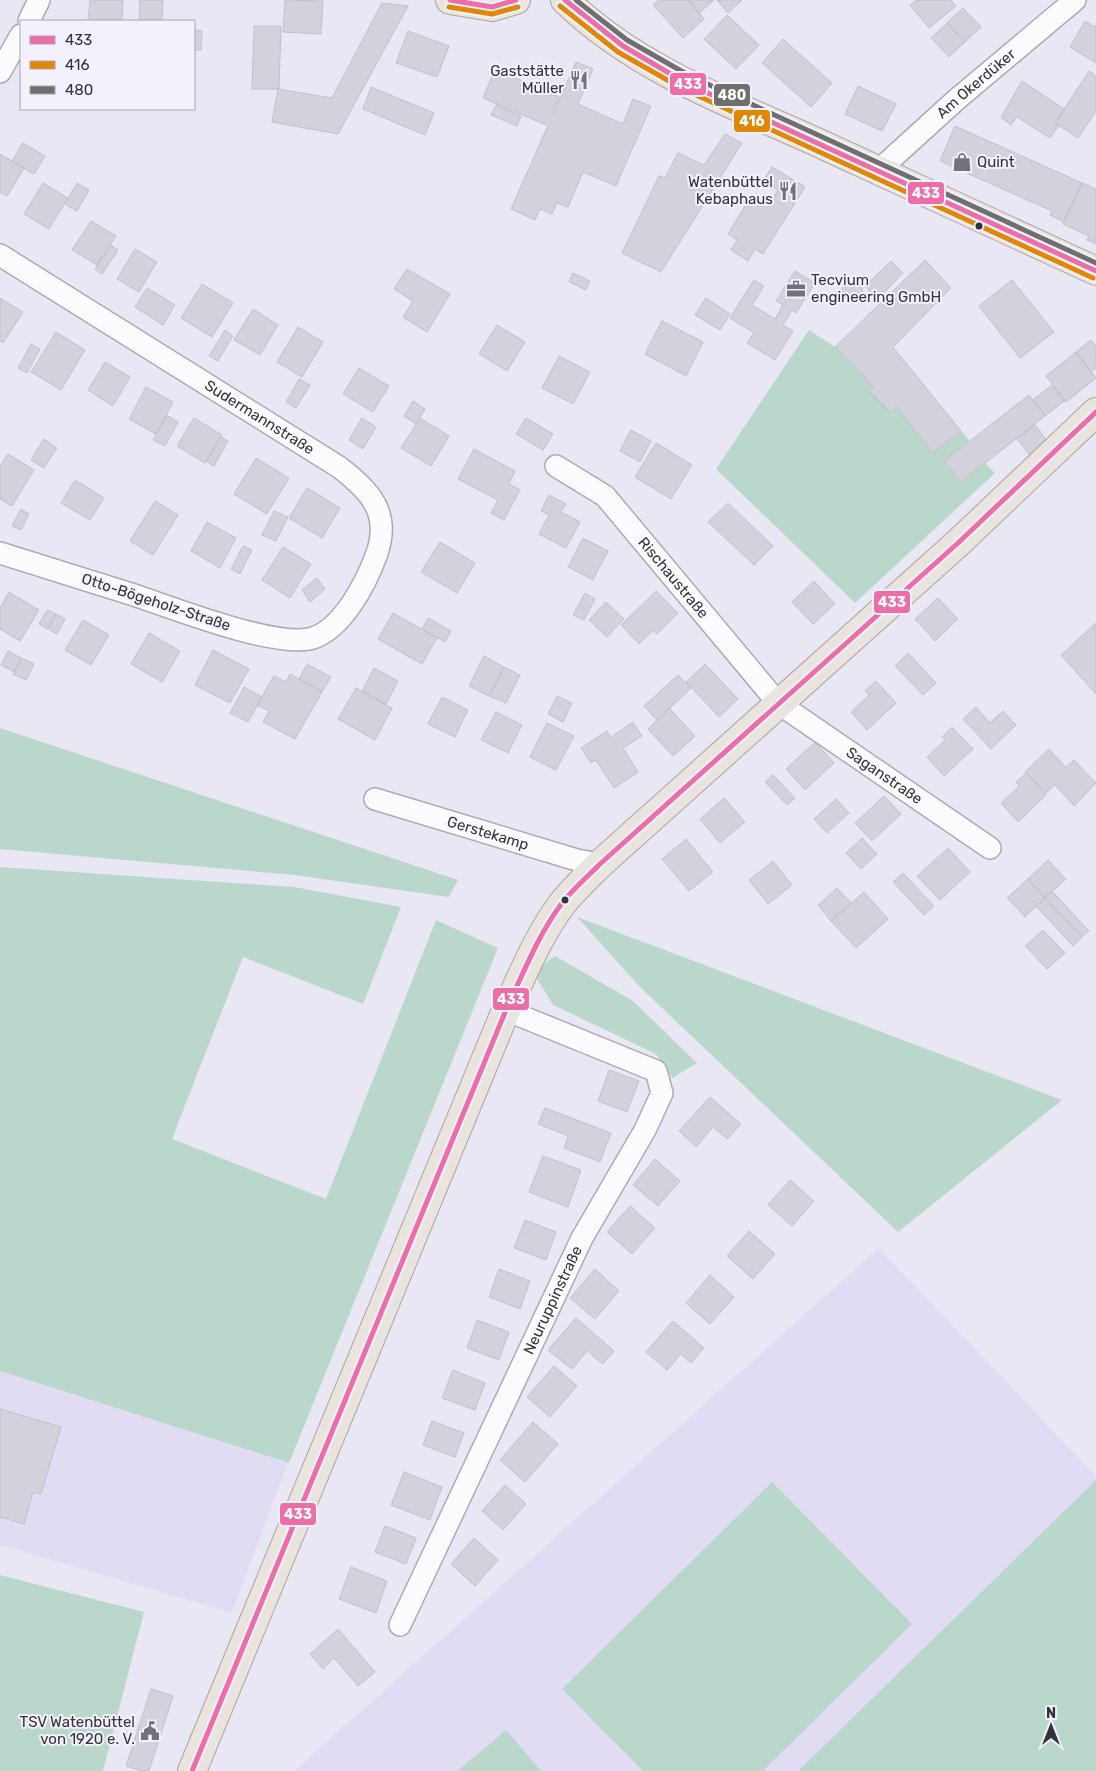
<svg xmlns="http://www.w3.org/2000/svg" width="1096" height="1771" font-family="Rubik,sans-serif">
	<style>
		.built { fill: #e1dcf4 }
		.green { fill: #bad7cb }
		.building { fill: #d2d1dc; stroke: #c1c0cb }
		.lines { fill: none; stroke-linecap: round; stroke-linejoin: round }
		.minor-casing { stroke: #adaab6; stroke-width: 24 }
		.major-casing { stroke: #aea39e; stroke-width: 30 }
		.minor { stroke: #fcfbfe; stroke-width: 21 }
		.major { stroke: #e9e4de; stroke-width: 28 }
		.bus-1-casing { stroke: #f3f1fb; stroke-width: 9 }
		.bus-2-casing { stroke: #f3f1fb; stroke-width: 9 }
		.bus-3-casing { stroke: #f3f1fb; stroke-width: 9 }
		.bus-1 { stroke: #ed6ea7; stroke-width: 5 }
		.bus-2 { stroke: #e08806; stroke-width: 5 }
		.bus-3 { stroke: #706f6f; stroke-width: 5 }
		.bus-dot { fill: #34323c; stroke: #f3f1fb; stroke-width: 2 }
		.labels { text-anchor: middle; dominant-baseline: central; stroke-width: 4; stroke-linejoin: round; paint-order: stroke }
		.poi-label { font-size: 15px; fill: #34323c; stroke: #f3f1fb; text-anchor: end }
		.street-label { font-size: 15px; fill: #34323c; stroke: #f3f1fb }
		.line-badge { stroke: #f3f1fb; stroke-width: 2 }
		.badge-label { font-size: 14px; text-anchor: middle; font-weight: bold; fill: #fff }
	</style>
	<rect width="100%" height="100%" fill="#eae7f5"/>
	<path class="built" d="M879,1248L1096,1476V1771H294Z
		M0,1371L288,1463L232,1613L0,1545Z"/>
	<path class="green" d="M809,330L835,347L874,387L869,391L891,413L896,407L933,453L961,431L970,441L944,461L961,482L985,463L995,473L855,603L716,469Z
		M0,728L458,880L449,897L295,875L0,849Z
		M0,867L294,887L401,907L363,1004L243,957L172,1139L326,1199L436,920L498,948L289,1463L0,1371Z
		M577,917L1062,1100L898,1232L640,987Z
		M555,956L633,1001L697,1063L672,1078L656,1054L553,1005L536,977L542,965Z
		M1096,1480V1771H798Z
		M772,1482L912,1624L763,1771H643L562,1689Z
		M0,1575L144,1612L103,1771H0Z
		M506,1730L541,1771H457L462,1767Z"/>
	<path class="building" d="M90,0H123L122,21H88Z
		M140,0H163L162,21H139Z
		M285,0L323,1L321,34L283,32Z
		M659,0H688L704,19L683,38L653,5Z
		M688,0H714L699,13Z
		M717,0H742L728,13Z
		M917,0H951L956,6L929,28L910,5Z
		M382,3L408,6L338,134L272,122L278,89L332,98Z
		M963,8L981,27L965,42L947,23Z
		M727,15L759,45L736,69L704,39Z
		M1085,21L1095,27L1096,25V63L1070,47Z
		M947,23L965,42L949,57L931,38Z
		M254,26H281L279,89H252Z
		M194,30L202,31L201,50H194Z
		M408,31L449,46L437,77L396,63Z
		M783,39L832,83L811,107L762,63Z
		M576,62L593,69L578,104L623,124L633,99L651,106L616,186L583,172L568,207L557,203L552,214L540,209L535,220L511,209Z
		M495,69L559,97L546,125L483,98Z
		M1089,71L1096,76V111L1078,138L1055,123Z
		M1022,81L1064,109L1055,123L1059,125L1050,138L1017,117L1011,125L1001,117Z
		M858,86L896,104L882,131L845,114Z
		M371,87L434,113L425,135L363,109Z
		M496,105L521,116L517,126L491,115Z
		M955,126L1082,183L1064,222L1050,215L1052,211L940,161Z
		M725,134L742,143L661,272L622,253L659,176L665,178L678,153L704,165Z
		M23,143L45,156L34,174L12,161Z
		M0,154L24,168L7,196L0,192Z
		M772,167L805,187L763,254L755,249L748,261L731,250L737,240L728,234L750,198L767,208L778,190L763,181Z
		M43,183L68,198L49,229L24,214Z
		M77,183L89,190L77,211L65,204Z
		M1082,183L1096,189V244L1087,240L1089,236L1063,224Z
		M91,221L116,236L97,265L72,250Z
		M110,245L118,250L102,274L95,269Z
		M135,249L157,262L139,292L117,279Z
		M925,260L951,288L893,347L961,431L933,453L896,407L891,413L869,391L874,387L835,347Z
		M891,261L903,273L878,299L865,286Z
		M407,269L450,294L427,332L403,317L413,301L394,289Z
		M795,271L815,283L796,313L792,310L783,325L793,331L775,360L747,343L754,333L730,318L754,280L764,286L752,305L775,319L783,305L776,301Z
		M573,273L590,281L586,290L569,282Z
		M848,279L863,289L855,303L839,293Z
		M1012,280L1054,332L1020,358L979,306Z
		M202,284L233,303L212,337L181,318Z
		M147,288L175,305L163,325L135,307Z
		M0,298L23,312L3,343L0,341Z
		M706,298L730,314L720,330L695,315Z
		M253,309L278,325L260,355L234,340Z
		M662,321L703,342L686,376L645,354Z
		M497,325L525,342L507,371L479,354Z
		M298,327L323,342L302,377L277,362Z
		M225,330L233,336L218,361L209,356Z
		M56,332L85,350L61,390L31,372Z
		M1091,340L1096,346V368L1091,372L1076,352Z
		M31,344L40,349L27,373L18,368Z
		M1076,352L1096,378L1066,402L1046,376Z
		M559,356L590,372L573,404L542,388Z
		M105,362L130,377L113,406L88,390Z
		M359,368L389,386L373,412L343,394Z
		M299,379L310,385L296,408L286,402Z
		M1052,385L1064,401L1045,416L1033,400Z
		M146,387L173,402L156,434L129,419Z
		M1029,395L1045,416L961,482L944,461Z
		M413,401L425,409L416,424L404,416Z
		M166,415L178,422L165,446L153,440Z
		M194,418L222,435L205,463L177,446Z
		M362,418L376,427L363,449L349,440Z
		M420,418L449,436L431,466L401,448Z
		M526,418L553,434L543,450L516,434Z
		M1035,425L1047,441L1030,455L1017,439Z
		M631,430L651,441L640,462L620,451Z
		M221,437L228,441L214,466L206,461Z
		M44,439L57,448L44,468L31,460Z
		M656,443L692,465L671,499L635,477Z
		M474,449L515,471L509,484L520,490L504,520L491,513L498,500L458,479Z
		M8,454L34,470L12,506L0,499V466Z
		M256,458L289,478L267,514L234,494Z
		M75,480L104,498L90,520L61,503Z
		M307,488L340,508L322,538L289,518Z
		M549,495L566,504L561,512L580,522L566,548L539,534L549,515L541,511Z
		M155,501L178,515L153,555L130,541Z
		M728,503L773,546L754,565L708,522Z
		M21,509L29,514L21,530L12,526Z
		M274,511L288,517L276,541L262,535Z
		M207,522L236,538L220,568L191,551Z
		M583,538L608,551L593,580L568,567Z
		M440,542L475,563L457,593L421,572Z
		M243,546L252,550L240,574L231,569Z
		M283,547L311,564L290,598L262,580Z
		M317,578L325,589L310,602L302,590Z
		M814,581L835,604L813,624L792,602Z
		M656,591L678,613L657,634L653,630L639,644L621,625Z
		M9,592L39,610L20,641L0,629V608Z
		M585,593L595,599L584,620L573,615Z
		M938,598L958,619L935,641L915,619Z
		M606,602L624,619L607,637L589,620Z
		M47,610L56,614L48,629L39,624Z
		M393,613L437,638L422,664L378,639Z
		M56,614L65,619L57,634L48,629Z
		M428,618L451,631L445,642L422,629Z
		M83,620L109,635L91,665L65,650Z
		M1096,623V694L1061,655Z
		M149,633L180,651L162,682L131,664Z
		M213,650L249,669L230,703L195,685Z
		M8,651L21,658L14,672L1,665Z
		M908,653L936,683L923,695L895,666Z
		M484,656L504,667L489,696L469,686Z
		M21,658L34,664L26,680L13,674Z
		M307,664L331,677L322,692L299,679Z
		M705,664L738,699L719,717L686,682Z
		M504,667L520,675L506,703L489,696Z
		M374,668L398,681L386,704L362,691Z
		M290,674L322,692L295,739L263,722L269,711L257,705L274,676L286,682Z
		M678,675L691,688L657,720L644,706Z
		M876,681L896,703L867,730L851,712L869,695L865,691Z
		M244,687L262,697L248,722L230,713Z
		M356,688L392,708L375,740L338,719Z
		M557,696L572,703L563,722L548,714Z
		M442,697L468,710L455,737L428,724Z
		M976,707L990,723L1003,711L1016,725L991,749L963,719Z
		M669,708L695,736L673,756L648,729Z
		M496,712L522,725L508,753L481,740Z
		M633,722L642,736L623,748L638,772L614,788L596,760L591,763L581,748L607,731L611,737Z
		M547,723L574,736L556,770L530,757Z
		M952,727L973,749L944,776L927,757L945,740L942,737Z
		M815,742L834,763L805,790L786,769Z
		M1049,749L1066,767L1074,760L1096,783L1074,806L1055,785L1046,793L1025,772Z
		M1026,773L1046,795L1018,822L1001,803L1019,786L1016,782Z
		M773,775L795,798L787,805L765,782Z
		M884,796L901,814L872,841L855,823Z
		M724,798L745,822L720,843L700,819Z
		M836,799L849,813L827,833L814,819Z
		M862,838L877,854L861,869L846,853Z
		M686,839L713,872L689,891L662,859Z
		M948,848L970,872L940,900L917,876Z
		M1048,860L1066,879L1045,898L1028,879Z
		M773,861L792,885L768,904L749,880Z
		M903,873L934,906L924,915L893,882Z
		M1028,879L1045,898L1025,917L1007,898Z
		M837,888L851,903L831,921L818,905Z
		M1052,891L1089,931L1082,937L1045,898Z
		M864,892L888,919L856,948L831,921Z
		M1045,898L1082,937L1073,946L1036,906Z
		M1043,930L1065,953L1047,969L1025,946Z
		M609,1070L639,1081L627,1112L598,1101Z
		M710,1097L741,1124L727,1139L713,1127L696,1147L679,1131Z
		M545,1108L611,1133L600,1162L564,1148L568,1136L538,1124Z
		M543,1156L581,1170L568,1207L529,1192Z
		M655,1159L680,1181L658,1206L633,1185Z
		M790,1180L814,1201L792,1226L768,1205Z
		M630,1206L655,1228L632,1254L607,1232Z
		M525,1220L556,1232L546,1260L514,1248Z
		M749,1231L775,1254L753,1279L727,1256Z
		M499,1269L530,1281L520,1309L489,1297Z
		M595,1269L619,1291L595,1319L570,1298Z
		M710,1275L734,1297L710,1324L686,1303Z
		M576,1318L614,1351L603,1364L587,1351L572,1369L548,1350Z
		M477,1320L509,1332L499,1360L467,1348Z
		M673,1321L704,1348L691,1363L681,1354L667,1370L646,1352Z
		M554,1366L577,1386L550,1417L527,1397Z
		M453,1370L485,1383L475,1410L442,1398Z
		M0,1409L61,1427L41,1494L33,1492L24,1524L0,1517Z
		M432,1421L464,1433L455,1457L423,1445Z
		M533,1422L558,1444L525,1482L500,1460Z
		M404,1472L442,1487L430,1520L391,1505Z
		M505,1485L526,1504L503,1530L482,1511Z
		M385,1526L416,1538L406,1564L375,1552Z
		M474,1538L498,1560L475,1586L451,1564Z
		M351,1567L387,1581L376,1613L339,1599Z
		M338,1629L375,1672L358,1686L334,1658L323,1669L310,1654Z
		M151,1689L173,1696L149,1771H142L126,1766Z"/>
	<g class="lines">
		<g class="minor-casing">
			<g id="minor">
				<path d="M29,21L39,0"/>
				<path d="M0,72L21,35"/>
				<path id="s1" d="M879,170L956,100L1075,0"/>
				<path id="s2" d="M0,255L339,467C370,491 392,513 376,556C366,583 343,628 313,638C277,649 173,608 134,595C89,581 45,567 0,553"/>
				<path id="s3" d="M556,466L605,496L778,703L990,848"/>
				<path id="s4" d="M375,799L577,860L600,864"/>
				<path id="s5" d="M400,1625L582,1238L645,1130L662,1093L656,1071L506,1010"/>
			</g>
		</g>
		<g class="major-casing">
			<path id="major" d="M450,0L492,7L516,0
				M565,0C637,70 731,103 821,144C913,186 1004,229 1096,271
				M192,1771L506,1010C523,974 538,936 562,904C573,890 587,877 600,864L958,543L1096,412"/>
		</g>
		<use href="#minor" class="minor"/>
		<use href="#major" class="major"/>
		<g class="bus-1-casing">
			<path id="bus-1" d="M450,0L492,7L516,0
				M565,0L623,46L686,83L1096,271
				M192,1771L506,1010C523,974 538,935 562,903C573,889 587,877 600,864L958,543L1096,412"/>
		</g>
		<g class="bus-2-casing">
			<path id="bus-2" d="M560,6L618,52L683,89L1093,278
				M449,7L492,14L518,7"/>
		</g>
		<g class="bus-3-casing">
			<path id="bus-3" d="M576,0L627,40L690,76L1096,263"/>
		</g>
		<use href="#bus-1" class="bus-1"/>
		<use href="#bus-2" class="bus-2"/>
		<use href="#bus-3" class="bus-3"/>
	</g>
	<defs>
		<g id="restaurant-bare" transform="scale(1.5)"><path d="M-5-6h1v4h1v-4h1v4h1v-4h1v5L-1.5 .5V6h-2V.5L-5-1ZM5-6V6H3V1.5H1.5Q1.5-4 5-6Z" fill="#74717d" stroke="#f3f1fb" stroke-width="2.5" paint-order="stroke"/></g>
		<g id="shop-bare" transform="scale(1.5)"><path d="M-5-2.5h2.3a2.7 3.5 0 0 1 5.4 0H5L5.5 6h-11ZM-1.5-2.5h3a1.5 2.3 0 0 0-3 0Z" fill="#74717d" stroke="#f3f1fb" stroke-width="2.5" paint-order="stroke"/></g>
		<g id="office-bare" transform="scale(1.5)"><path d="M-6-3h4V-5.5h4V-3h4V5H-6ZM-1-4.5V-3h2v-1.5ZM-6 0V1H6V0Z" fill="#74717d" stroke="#f3f1fb" stroke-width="2.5" paint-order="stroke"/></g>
		<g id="civic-bare" transform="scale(1.5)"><path d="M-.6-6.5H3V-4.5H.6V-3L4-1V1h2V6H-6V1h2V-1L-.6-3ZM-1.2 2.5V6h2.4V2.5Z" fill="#74717d" stroke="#f3f1fb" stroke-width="2.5" paint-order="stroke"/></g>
	</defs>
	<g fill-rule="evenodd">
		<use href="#restaurant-bare" x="579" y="80"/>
		<use href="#shop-bare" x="962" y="162"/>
		<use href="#restaurant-bare" x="788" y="191"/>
		<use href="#office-bare" x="796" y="289"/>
		<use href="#civic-bare" x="150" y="1731"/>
	</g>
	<g class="bus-dot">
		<circle cx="979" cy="226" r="4.5"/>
		<circle cx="565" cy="900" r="4.5"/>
	</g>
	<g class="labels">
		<g class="poi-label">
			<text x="564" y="71">Gaststätte<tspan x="564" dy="17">Müller</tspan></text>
			<text x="977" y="162" text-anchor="start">Quint</text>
			<text x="773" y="182">Watenbüttel<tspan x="773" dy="17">Kebaphaus</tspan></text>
			<text x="811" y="280" text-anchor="start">Tecvium<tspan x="811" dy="17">engineering GmbH</tspan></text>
			<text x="135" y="1722">TSV Watenbüttel<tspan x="135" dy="17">von 1920 e. V.</tspan></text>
		</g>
		<g class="street-label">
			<text stroke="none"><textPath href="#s1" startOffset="130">Am Okerdüker</textPath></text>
			<text stroke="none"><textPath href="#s2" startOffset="306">Sudermannstraße</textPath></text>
			<text stroke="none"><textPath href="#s3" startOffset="164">Rischaustraße</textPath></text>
			<text transform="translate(156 602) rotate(18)">Otto-Bögeholz-Straße</text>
			<text stroke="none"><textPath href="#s3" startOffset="456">Saganstraße</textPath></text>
			<text stroke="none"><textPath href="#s4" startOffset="118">Gerstekamp</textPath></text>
			<text stroke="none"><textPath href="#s5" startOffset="359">Neuruppinstraße</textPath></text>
		</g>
	</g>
	<g class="line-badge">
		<rect x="669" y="72" width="38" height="24" rx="5" fill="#ed6ea7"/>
		<rect x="713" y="83" width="38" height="24" rx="5" fill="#706f6f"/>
		<rect x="733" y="109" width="38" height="24" rx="5" fill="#e08806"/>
		<rect x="907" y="181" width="38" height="24" rx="5" fill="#ed6ea7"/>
		<rect x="873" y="590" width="38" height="24" rx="5" fill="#ed6ea7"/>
		<rect x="492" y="987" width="38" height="24" rx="5" fill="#ed6ea7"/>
		<rect x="279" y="1502" width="38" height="24" rx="5" fill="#ed6ea7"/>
	</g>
	<g class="badge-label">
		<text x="688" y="89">433</text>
		<text x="732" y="100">480</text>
		<text x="752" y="126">416</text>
		<text x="926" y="198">433</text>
		<text x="892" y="607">433</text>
		<text x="511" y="1004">433</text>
		<text x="298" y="1519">433</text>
	</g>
	<rect x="20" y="20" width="175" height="90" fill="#f3f1fb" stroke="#a7a5af"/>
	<rect x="30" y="36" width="25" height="8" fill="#ed6ea7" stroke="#a7a5af"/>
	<text x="65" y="45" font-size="15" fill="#34323c">433</text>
	<rect x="30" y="61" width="25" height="8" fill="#e08806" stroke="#a7a5af"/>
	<text x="65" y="70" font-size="15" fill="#34323c">416</text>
	<rect x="30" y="86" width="25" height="8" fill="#706f6f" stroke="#a7a5af"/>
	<text x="65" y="95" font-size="15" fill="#34323c">480</text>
	<g transform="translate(1051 1726)" stroke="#f3f1fb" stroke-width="4" paint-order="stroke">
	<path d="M0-4L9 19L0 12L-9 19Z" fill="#34323c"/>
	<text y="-8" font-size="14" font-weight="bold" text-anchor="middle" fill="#34323c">N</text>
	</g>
</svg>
